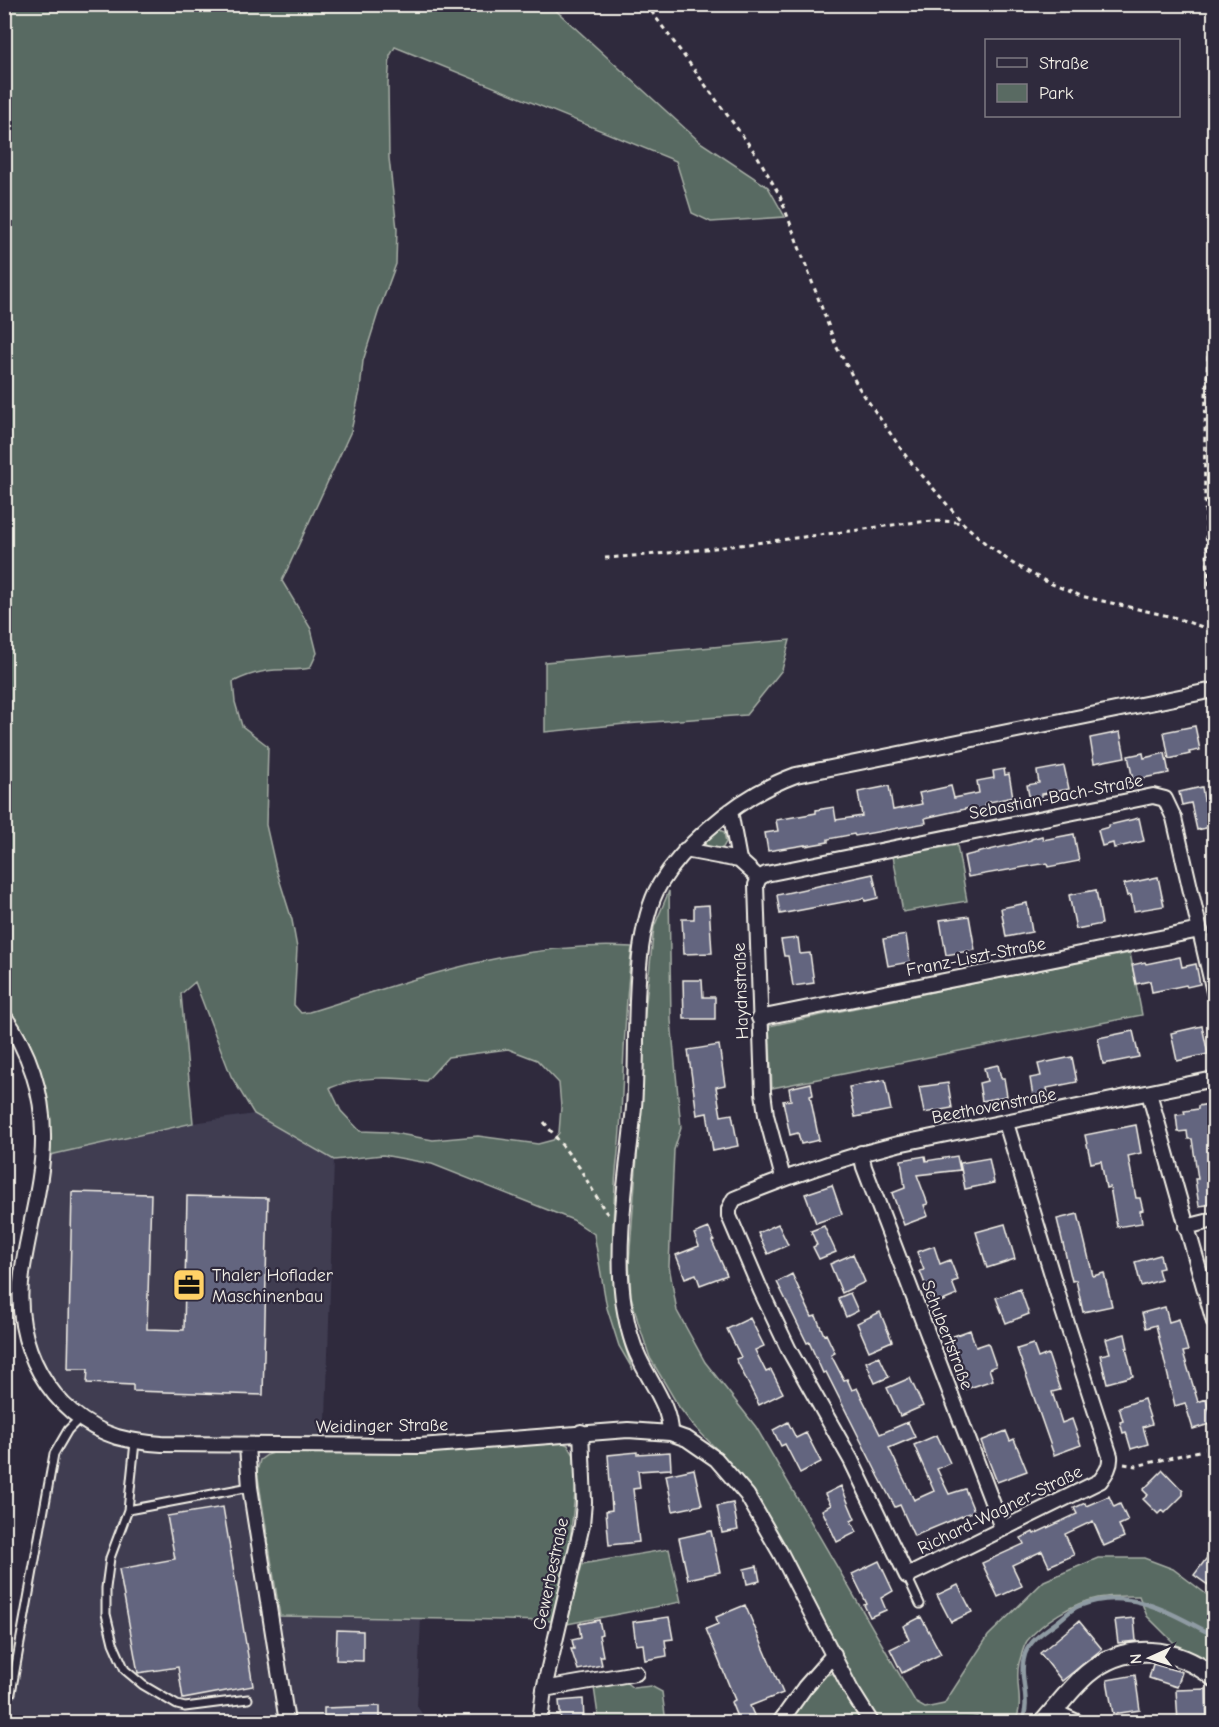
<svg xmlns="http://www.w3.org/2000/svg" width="1219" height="1727" font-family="'Comic Neue',sans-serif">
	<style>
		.built { fill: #3f3c51 }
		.green { fill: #596a62; stroke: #a6aea5; stroke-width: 1.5; fill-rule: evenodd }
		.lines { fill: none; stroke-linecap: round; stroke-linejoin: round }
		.stream { stroke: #8f9ba3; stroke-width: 4.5 }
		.building { fill: #64657f; stroke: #f4f1e8; stroke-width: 1.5 }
		.lane-casing { stroke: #f4f1e8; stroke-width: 11 }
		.street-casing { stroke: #f4f1e8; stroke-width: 18 }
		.secondary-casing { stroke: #f4f1e8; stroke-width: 22 }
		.path { stroke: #f4f1e8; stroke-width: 3; stroke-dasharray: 4.5 4.5; stroke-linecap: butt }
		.lane { stroke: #2f2a3d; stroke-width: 7 }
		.street { stroke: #2f2a3d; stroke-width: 14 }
		.secondary { stroke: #2f2a3d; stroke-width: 18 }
		.labels { text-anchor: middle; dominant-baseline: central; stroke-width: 4.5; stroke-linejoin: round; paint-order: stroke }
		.street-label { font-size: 18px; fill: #f4f1e8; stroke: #2f2a3d }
		.poi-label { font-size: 18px; fill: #f4f1e8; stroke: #2f2a3d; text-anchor: start }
	</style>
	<rect width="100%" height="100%" fill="#2f2a3d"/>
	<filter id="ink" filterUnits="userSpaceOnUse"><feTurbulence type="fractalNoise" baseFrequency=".0167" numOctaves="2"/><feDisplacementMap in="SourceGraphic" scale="12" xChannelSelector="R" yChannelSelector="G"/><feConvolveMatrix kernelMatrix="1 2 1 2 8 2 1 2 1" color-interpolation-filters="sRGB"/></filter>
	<g filter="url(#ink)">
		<path class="built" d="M254,1114L334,1160L325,1452L257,1471L279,1616L421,1618L417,1706L427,1722H10L16,1682L59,1450L76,1425L50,1402L38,1384L21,1347L14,1324L12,1289L35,1158L193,1123Z"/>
		<path class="green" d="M4,5H550L700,142L768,187L785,217L711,222L692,213L676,161L395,47L390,56L388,84L389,158L397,229L396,264L378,313L363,361L360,391L351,431L282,581L311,629L317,653L310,668C298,671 287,669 275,670C260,671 247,675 233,682L235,702L242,726L268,746L266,825L276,869L292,920L297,948L294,1005L301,1013L309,1012C413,980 521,940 632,947C624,1007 624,1069 620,1130C619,1148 616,1166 615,1185C611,1251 609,1307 633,1370L619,1346L607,1308L594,1234L573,1220L432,1164L383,1155L334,1160L254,1114L231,1076L195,982L181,994L193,1123L50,1155C52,1101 38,1047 4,1005ZM508,1049L537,1060L559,1083L561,1107L559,1133L553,1140L538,1144L478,1136L433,1140L388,1132L360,1131L341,1111L330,1088C361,1075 392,1077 426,1081L448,1057Z
			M790,640L782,670L746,715L625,724L545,732V662Z
			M718,829L724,832L726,842L722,849L707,848L704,841Z
			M957,845L967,901L903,912L893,856Z
			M669,891L671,1020L681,1128L674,1150L669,1266L677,1311L705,1362L756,1427L916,1703L925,1708L944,1704L988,1636L1044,1581L1098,1558H1144L1173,1569L1214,1600V1667L1175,1644L1147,1616L1139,1596C1125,1596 1112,1595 1098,1598C1073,1603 1043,1621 1027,1641C1023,1647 1021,1657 1019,1663C1014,1684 1025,1702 1015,1722H984L977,1717L943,1722H876L874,1720L761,1506L726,1459L692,1424L679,1407L650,1358L638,1322L631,1296L629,1262L642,1091L644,1021L654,927Z
			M1130,953L1142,1015L772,1088L769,1026L1014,975Z
			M558,1441L568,1445L574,1455L576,1485L569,1549L551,1621L280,1616L257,1471L260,1460L267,1455L280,1451L419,1454Z
			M669,1549L681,1602L567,1624L582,1564Z
			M834,1673L861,1722H785L823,1676Z
			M624,1681L633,1688L651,1686L662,1692L666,1722H599L594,1687Z"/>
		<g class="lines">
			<path class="stream" d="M1021,1722C1033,1702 1017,1676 1025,1654C1031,1639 1045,1631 1057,1622C1064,1617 1071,1609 1079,1606C1127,1586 1169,1612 1209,1633L1214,1638"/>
		</g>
		<path class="building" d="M1195,726L1200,750L1189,752L1190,754L1169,759L1164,732Z
			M1120,732L1125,757L1094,763L1090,738Z
			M1143,753L1144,758L1165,753L1169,773L1133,780L1128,756Z
			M1064,766L1069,789L1042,794V799L1030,801L1027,785L1039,783L1037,771Z
			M1004,769L1005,775L1009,774L1013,797L985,803L986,808L971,811L970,808L925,818L926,823L855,836L854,834L828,839V842L805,846V845L768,851L765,833L778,831L776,820L816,813V810L834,807L836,820L862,816L858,792L889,786L893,810L922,804L919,793L951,786L954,798L979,793L977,781L994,778L993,771Z
			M1202,787L1204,800L1215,797V826L1197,830L1191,803L1182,805L1179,792Z
			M1139,818L1144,841L1114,848L1113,843L1102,846L1098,830L1109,827V825Z
			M1074,834L1079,861L1048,867L1047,863L968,877L964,856L1031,840V839L1042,836L1043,840Z
			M873,874L878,898L865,901L864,898L780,914L777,895Z
			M1158,877L1164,906L1134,911L1131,895L1127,896L1124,884Z
			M1096,890L1102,924L1076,929L1069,895Z
			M1027,903L1032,932L1006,937L1001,908Z
			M709,905L712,953L684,954L682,919H694V906Z
			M969,916L975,950L946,955L940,920Z
			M906,935L910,962L888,966L883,939Z
			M798,938L800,954L810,953L814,983L793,986L788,956H784L781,940Z
			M1180,957L1182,967L1196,964L1200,984L1187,987L1186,985L1152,992L1150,981L1136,984L1132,965L1145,962L1146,964Z
			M683,980H702L703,997H715V1019H684Z
			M1202,1026L1208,1054L1177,1061L1171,1033Z
			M1133,1031L1139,1057L1103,1064L1098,1038Z
			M719,1045L725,1085L716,1087L721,1116L732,1114L738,1146L713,1151L707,1113L697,1115L688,1050Z
			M1072,1057L1077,1082L1047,1088L1048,1093L1033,1096L1030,1078L1041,1076L1038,1064Z
			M998,1065L1001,1078H1004L1007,1096L982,1101L979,1083L987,1081L984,1068Z
			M885,1080L891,1110L855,1117L849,1087Z
			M811,1083L813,1095L810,1096L819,1140L801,1144L798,1133L790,1135L783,1101L791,1100L789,1088Z
			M948,1083L952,1108L924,1113L919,1087Z
			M1215,1103V1204L1199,1206L1195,1179H1198L1192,1139H1188L1187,1131L1178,1132L1176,1115L1185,1114L1184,1111L1198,1109V1106Z
			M1136,1125L1141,1153L1128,1156L1136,1198H1140L1143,1210L1140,1211L1142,1223L1117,1227L1110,1187L1106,1188L1101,1161L1091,1163L1085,1135Z
			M925,1156L926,1161L957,1156L960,1170L917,1175L928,1204L924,1205L928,1216L904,1225L892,1193L905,1188L901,1160Z
			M989,1158L994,1183L965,1189L960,1163Z
			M832,1185L842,1214L816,1223L805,1194Z
			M72,1192L151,1194L147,1329L184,1330L187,1196L268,1198L263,1395L133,1391V1385L87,1383L88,1369H68Z
			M1078,1214L1093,1276L1104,1273L1112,1306L1083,1312L1076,1280L1072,1281L1057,1219Z
			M778,1224L788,1245L768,1254L758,1233Z
			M1005,1224L1015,1259L987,1268L976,1232Z
			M824,1226L836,1252L819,1259L813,1247L817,1245L811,1231Z
			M709,1228L714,1240L712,1241L727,1275L700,1285L696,1274L685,1278L676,1255L699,1246L694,1234Z
			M934,1246L940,1264L950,1260L958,1280L952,1282L957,1295L933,1305L920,1271L924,1270L917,1252Z
			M853,1254L865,1282L842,1293L830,1264Z
			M1160,1255L1163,1268L1158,1269L1161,1280L1141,1286L1135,1262Z
			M792,1274L812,1317L816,1316L824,1335L826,1334L835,1353L831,1355L844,1380L847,1379L852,1390L857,1388L880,1434L908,1422L915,1437L889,1448L914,1500L934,1491L914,1445L937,1435L950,1463L937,1469L949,1494L965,1489L974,1511L914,1536L900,1505L895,1507L879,1477L826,1372L823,1373L809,1342L807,1343L777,1282Z
			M1020,1289L1029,1314L1006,1323L996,1298Z
			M850,1293L858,1311L846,1317L838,1298Z
			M1165,1307L1169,1322L1179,1319L1188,1351L1183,1352L1198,1402L1206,1399L1213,1423L1193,1429L1185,1403L1175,1406L1156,1325L1146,1328L1142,1313Z
			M880,1312L892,1341L869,1351L857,1323Z
			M750,1318L764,1346L755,1350L766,1372L771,1370L783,1393L759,1405L736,1359L741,1357L727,1329Z
			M970,1330L976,1347L988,1343L996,1366L989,1369L993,1380L966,1389L948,1338Z
			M1125,1334L1128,1348H1126L1133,1376L1107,1383L1100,1355L1110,1353L1106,1339Z
			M1033,1344L1038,1358L1048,1354L1060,1390L1052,1392L1062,1423L1072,1419L1081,1445L1054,1455L1017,1349Z
			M879,1356L889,1377L875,1383L866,1362Z
			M910,1378L923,1406L900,1416L887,1388Z
			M1144,1399L1152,1424L1143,1427L1148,1444L1131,1449L1126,1432L1123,1433L1120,1422L1123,1421L1119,1407Z
			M788,1422L796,1438L806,1433L821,1462L800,1473L785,1444L781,1446L773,1430Z
			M1006,1431L1010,1441L1014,1439L1027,1471L997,1482L981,1441Z
			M637,1452V1454L670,1452L671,1469L638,1471L640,1488L633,1489L639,1542L609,1545L606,1511L612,1510L608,1455Z
			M694,1469L702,1505L673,1511L666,1475Z
			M1163,1470L1183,1491V1495L1165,1513L1162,1510L1158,1514L1143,1499L1148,1495L1143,1490Z
			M841,1486L855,1519L851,1521L857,1532L837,1542L822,1510L831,1505L825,1494Z
			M1109,1496L1114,1507L1120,1504L1128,1521L1119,1525L1124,1537L1104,1546L1093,1521L1065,1534L1074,1555L1049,1566L1042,1551L1012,1565L1022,1586L998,1597L982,1563L1024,1544L1021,1538L1033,1532L1034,1534L1077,1514L1074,1508L1085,1503L1086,1506Z
			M733,1503L738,1530L722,1533L717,1506Z
			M223,1507L253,1686L183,1699L178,1667L138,1673L119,1569L175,1559L167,1516Z
			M711,1531L720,1572L688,1579L679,1538Z
			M1215,1547V1590L1194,1575Z
			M879,1561L893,1591L881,1598L886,1610L870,1617L864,1605L867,1604L852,1574Z
			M757,1566L760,1581L747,1584L744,1569Z
			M958,1585L972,1612L951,1622L937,1595Z
			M745,1605L783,1693L750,1706L757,1722H739L731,1702L735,1700L706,1629L718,1624L716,1617Z
			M669,1617L673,1639L665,1640L667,1656L645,1660L643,1644L636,1645L633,1622Z
			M921,1617L941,1654L902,1673L890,1649L909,1640L903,1626Z
			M1134,1618L1136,1641L1118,1643L1115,1620Z
			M599,1620L602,1634L599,1635L603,1656H600L602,1665L578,1670L571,1649H574L572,1640L581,1638L579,1624Z
			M1079,1621L1102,1649L1062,1681L1040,1653Z
			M337,1630L363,1631V1661L336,1660Z
			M1153,1664L1182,1672L1177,1687L1149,1678Z
			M1135,1675L1140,1710L1113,1714L1107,1680Z
			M1206,1689L1207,1722H1178L1176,1690Z
			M583,1699L584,1722H561L559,1701Z
			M380,1706V1722H324V1708Z"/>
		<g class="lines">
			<g class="lane-casing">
				<path id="lane" d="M135,1442L128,1510L110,1558L106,1588V1614L113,1643L125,1670L143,1685L177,1705L185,1707L248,1699
					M1211,1448L1214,1447
					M128,1510L250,1487
					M907,1576L920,1604
					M11,1693L54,1454L68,1430L80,1418"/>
			</g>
			<g class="street-casing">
				<path id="street" d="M730,811L739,860L759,878L756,885L763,1092L766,1115L783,1178
					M685,850L739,860
					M759,878L766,874L1153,796L1165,799L1174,818L1214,992
					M4,1016C29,1050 43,1093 43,1135C44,1182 28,1228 22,1274C12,1343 49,1415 117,1437C132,1441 146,1443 162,1444L420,1446L628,1430L670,1433L687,1439L716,1459L747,1495L781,1554L851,1690L871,1722
					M759,1018L1200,930
					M1149,1093L1214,1322
					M1006,1123L1063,1311L1110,1456C1111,1466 1106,1473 1100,1481L907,1576L851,1460L789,1350L761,1291L729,1216V1209L734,1199C788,1176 841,1158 898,1144L1214,1079
					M861,1153L864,1167L1002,1528
					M1186,1227L1214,1220
					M670,1433C670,1406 650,1382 639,1358C631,1342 627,1324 624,1306C614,1245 628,1170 634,1107C639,1045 629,937 660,884C673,863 690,845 708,829C734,806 763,787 796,775L1214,690
					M247,1446L250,1487L287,1722
					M544,1689L636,1673
					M1053,1711L1077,1722
					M540,1722L544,1689L582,1525L584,1502L581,1432
					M780,1722L805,1687L834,1654"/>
			</g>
			<g class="secondary-casing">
				<path id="secondary" d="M1044,1722C1058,1706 1071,1688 1087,1674C1126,1641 1176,1647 1214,1677"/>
			</g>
			<path class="path" d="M150,4L203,7L258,4
				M646,4L758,157L780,196L836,346L859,388L908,459L963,523L985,543L1012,563L1047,582L1081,596L1173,617L1214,631
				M1214,275C1203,397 1200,510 1214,632
				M605,558C687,553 769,541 851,531C881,527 933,517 961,523
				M544,1122L579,1167L605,1211L609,1215
				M1124,1464L1136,1466L1203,1450
				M6,1722L9,1703"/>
			<use href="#lane" class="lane"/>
			<use href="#street" class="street"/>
			<use href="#secondary" class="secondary"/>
		</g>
	</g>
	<defs>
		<g id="office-square" transform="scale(1.725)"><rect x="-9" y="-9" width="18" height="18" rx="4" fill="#ffd166" stroke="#2f2a3d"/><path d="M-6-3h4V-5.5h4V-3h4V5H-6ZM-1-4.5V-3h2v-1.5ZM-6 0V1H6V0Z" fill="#111"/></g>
	</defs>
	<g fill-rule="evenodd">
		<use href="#office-square" x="189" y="1285"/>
	</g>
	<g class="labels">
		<g class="street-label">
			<text transform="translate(1056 797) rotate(-11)">Sebastian-Bach-Straße</text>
			<text transform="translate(976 957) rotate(-11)">Franz-Liszt-Straße</text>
			<text transform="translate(741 991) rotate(-92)">Haydnstraße</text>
			<text transform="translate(994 1106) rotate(-11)">Beethovenstraße</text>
			<text transform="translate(947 1335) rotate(69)">Schubertstraße</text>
			<text transform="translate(382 1426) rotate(-1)">Weidinger Straße</text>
			<text transform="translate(1000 1510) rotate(-26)">Richard-Wagner-Straße</text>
			<text transform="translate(551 1574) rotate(-78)">Gewerbestraße</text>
		</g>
		<g class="poi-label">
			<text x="212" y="1275">Thaler Hoflader<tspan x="212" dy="21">Maschinenbau</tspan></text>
		</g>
	</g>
	<rect width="1219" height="1727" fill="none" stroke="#2f2a3d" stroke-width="24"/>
	<rect x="12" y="12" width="1195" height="1703" fill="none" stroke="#f4f1e8" stroke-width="2" filter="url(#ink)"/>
	<rect x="985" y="39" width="195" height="78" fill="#2f2a3d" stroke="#7e7a81" stroke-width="1.5"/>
	<rect x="997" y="58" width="30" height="9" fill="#2f2a3d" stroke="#7e7a81" stroke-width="1.5"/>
	<text x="1039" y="69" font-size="18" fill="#f4f1e8">Straße</text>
	<rect x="997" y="84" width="30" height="18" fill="#596a62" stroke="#7e7a81" stroke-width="1.5"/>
	<text x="1039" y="99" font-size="18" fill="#f4f1e8">Park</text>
	<g transform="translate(1150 1658) rotate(266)" stroke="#2f2a3d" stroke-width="4.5" paint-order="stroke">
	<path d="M0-4.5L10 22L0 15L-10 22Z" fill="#f4f1e8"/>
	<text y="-9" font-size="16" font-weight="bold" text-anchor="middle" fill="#f4f1e8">N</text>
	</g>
</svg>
